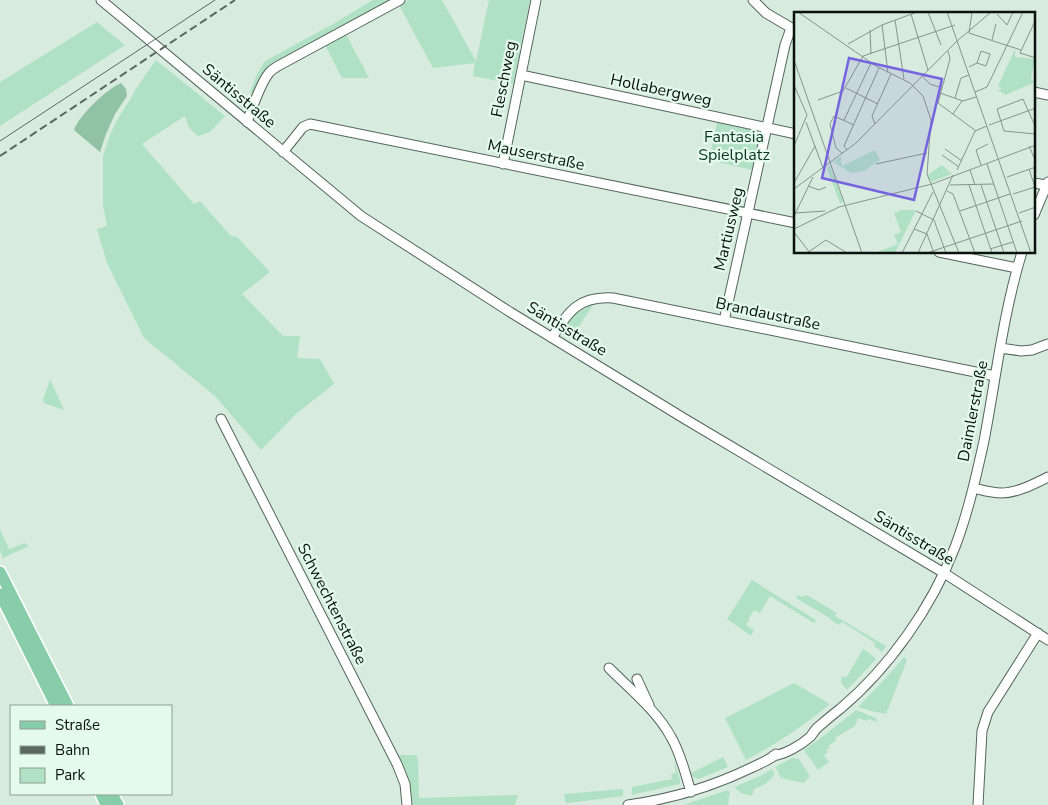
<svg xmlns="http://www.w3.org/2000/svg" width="1048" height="805" font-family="'Nunito Sans',sans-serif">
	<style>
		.green { fill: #b1e1c4 }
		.water { fill: #91c2a4 }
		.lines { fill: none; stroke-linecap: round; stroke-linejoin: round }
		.minor-casing { stroke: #53655a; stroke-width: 11 }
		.major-casing { stroke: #fff; stroke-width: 14 }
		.minor { stroke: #fff; stroke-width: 9 }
		.major { stroke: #88cdaa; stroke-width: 11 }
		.tram { stroke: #5b6860; stroke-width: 1 }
		.rail { stroke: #5b6860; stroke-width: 2; stroke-dasharray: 8 4; stroke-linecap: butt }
		.labels { text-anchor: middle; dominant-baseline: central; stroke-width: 4.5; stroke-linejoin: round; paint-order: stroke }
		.street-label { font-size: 16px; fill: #0b120e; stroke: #e4faec }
		.park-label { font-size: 16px; fill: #0b341f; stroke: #e4faec }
		.inset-road { fill: none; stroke: #85958b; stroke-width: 1 }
		.view { fill: #7564de; fill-opacity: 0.15; stroke: #7564de; stroke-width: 2.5 }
		.inset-edge { fill: none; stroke: #0b120e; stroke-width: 2.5 }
	</style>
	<rect width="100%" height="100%" fill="#d7ecdf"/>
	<path class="green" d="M373,0H395L276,64L253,95L250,92L257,74L265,61L331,25Z
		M409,0H442L476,61L489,0H530L513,84L473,76L475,63L433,68L399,5Z
		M97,22L125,45L0,126V82Z
		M346,34L369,78H342L325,45Z
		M156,60L225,116L210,132L198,136L189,128L185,116L142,144L194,204L200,201L231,236L237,237L270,272L242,294L283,336H300L297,358L320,359L334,384L296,414L261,450L216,397L144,338L107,263L97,229L107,226L103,205V156L110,135L117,120L131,98L135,90Z
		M717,122L756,131L759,137L752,170L709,160Z
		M593,305L571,338C552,327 582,308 593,305Z
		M50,379L64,410L44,403L43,400Z
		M0,529L9,549L25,543L29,546L3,558L0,551Z
		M752,580L816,620L814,623L770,596L760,613L754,610L749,618L750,619L746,625L754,630L751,636L727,619Z
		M797,595L801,597L807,595L837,613L835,616L886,646L882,652L874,646L875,643L842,622L839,625L831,620V619L796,598Z
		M863,649L869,653L876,659L847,690L841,683L842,676L846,678Z
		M904,657L907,660L886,714L871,711L858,707L883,681Z
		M794,683L830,704C804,726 776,744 746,760L725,718Z
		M856,710L876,718L877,722L869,719L867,721L858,718L855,726L835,738L836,741L829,745L830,748L826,750L828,752L824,755L829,762L818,770L804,750L826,734Z
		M399,755H416L418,760L419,798L518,795L515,805H413L409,779Z
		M673,756L680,780V784L632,795V787L672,779L671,774L676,773Z
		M723,757L728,767L698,779L692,776L691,773Z
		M792,758L799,759L810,776L804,783L781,778L775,767Z
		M772,769L775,774C768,783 765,785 754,789L752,796L741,793L734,787L758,777Z
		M623,789V796L568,803H566L564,794Z
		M728,790L730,792L728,805H683Z"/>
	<path class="water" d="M121,83L126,89L127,96L115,114L106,134L100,152L74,130C80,114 106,90 121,83Z"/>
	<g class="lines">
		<g class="minor-casing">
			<path id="minor" d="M101,0L361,216L510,312L685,419L944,573L1048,640
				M753,0L766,13L795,30
				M521,75L796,134
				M1034,92L1048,95
				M247,122C252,109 260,84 269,73C271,70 275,68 278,66L400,0
				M283,152L303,127L310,124L796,223
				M503,164L536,0
				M1034,183L1046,185
				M1034,215L1048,182
				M939,252L1017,268
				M724,321L785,45L791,28
				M552,338C568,311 579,296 613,298L995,376
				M1000,348L1021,351L1032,350L1048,344
				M221,419L397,764L405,784L407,805
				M973,488C982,490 992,493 1001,493C1017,493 1034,484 1048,477
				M609,668C630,689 657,711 671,737C681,754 685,773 691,792
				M637,679L649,705
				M773,756C785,754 800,746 810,737C812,735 814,731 817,728C824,722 832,715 840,709C889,668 932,607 955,547C968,513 976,477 984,441C996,378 1003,314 1022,252
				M628,805C671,799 714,786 753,767C761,763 770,760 776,754
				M978,805L982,731L988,712L1038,633"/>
		</g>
		<g class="major-casing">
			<path id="major" d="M0,572L68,706
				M0,594L56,706
				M101,794L106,805
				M112,794L118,805"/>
		</g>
		<use href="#minor" class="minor"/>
		<use href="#major" class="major"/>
		<path class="tram" d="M0,141L215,0"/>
		<path class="rail" d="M0,156L235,0"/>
	</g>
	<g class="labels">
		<g class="street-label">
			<text transform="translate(504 79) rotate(-79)">Fleschweg</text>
			<text transform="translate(661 90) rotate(12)">Hollabergweg</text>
			<text transform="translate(239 96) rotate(40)">Säntisstraße</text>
			<text transform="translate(536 155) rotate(12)">Mauserstraße</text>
			<text transform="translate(729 229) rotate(-77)">Martiusweg</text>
			<text transform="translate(768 314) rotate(12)">Brandaustraße</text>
			<text transform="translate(567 329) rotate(31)">Säntisstraße</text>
			<text transform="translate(973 411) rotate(-79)">Daimlerstraße</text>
			<text transform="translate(914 538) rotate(31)">Säntisstraße</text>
			<text transform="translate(332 604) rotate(63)">Schwechtenstraße</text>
		</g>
		<g class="park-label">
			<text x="734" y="137">Fantasia<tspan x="734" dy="18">Spielplatz</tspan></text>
		</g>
	</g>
	<g transform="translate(794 12)">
		<rect width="241" height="241" fill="#d7ecdf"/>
		<path d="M221,37V45L241,47L237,67L241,70L212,83L203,78L208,77L204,74ZM81,138L86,148L70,159L57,161L39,150L47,144L48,154ZM36,153L49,189L46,192L33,156ZM148,153L158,162L137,170L134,163ZM108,198H122L101,241H81L104,232L100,223L107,220L100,201Z" fill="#b1e1c4"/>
		<path class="inset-road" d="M4,0L82,54L116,71L129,84L137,108L133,162L165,241M134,0L147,33M153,0L237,241M178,0L175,21L227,38M117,2L134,58M203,2L213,13L219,0M242,7L226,41L242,46M101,8L110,67M88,13L94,61M76,18L77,42M198,28L202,12M54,32L88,13L123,0M154,39L156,47L144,91L182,119M0,48L68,241M175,55L183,51L192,54L196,42L187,39L183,51M128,64L136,72L148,76M0,73L13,103L0,134M52,76L84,92M181,80L193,75L229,0M146,81L169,89L182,85M161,86L167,66L175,63M24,88L49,79L69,44L161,13M159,102L168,89M50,108L77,51M12,110L29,156M81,112L78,104L97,62M195,113L242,96M242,116L229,87L203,97L210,119L242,122M235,134L242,150M151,137L168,149M53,138L50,134L85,56M48,141L42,136L36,112L40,104L60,113M148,143L165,155M82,152L133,141M193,152L223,241M187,153L182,138L194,132M235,157L241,175M163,158L181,119L193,114M176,158L181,173M213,165L242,155M0,171L21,134M156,173L200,172M175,173L198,241M187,173L210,241M14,174L25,178L32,175M0,177L62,131L162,30L197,0M153,179L159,182L181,241M219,182L241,175M122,199L140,208M166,199L216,182M1,201L31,199M225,201L242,195M0,204L19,165M140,208L152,241M0,217L45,195L138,172L242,133M120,217L133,222L140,241M0,220L16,241M196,237L219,230M13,241L32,228L53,241M108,241L139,180M124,241L159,163M133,241L228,209"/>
		<path class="view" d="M55,46L148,67L120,188L28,166Z"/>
		<rect width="241" height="241" class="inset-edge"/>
	</g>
	<rect x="10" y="705" width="162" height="90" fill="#e4faec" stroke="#8d9d93"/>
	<rect x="20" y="721" width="25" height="8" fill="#88cdaa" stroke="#8d9d93"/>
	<text x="55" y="730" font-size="15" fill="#0b120e">Straße</text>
	<rect x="20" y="746" width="25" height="8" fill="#5b6860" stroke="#8d9d93"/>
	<text x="55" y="755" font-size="15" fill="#0b120e">Bahn</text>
	<rect x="20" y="768" width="25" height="15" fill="#b1e1c4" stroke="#8d9d93"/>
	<text x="55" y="780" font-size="15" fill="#0b120e">Park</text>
</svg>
